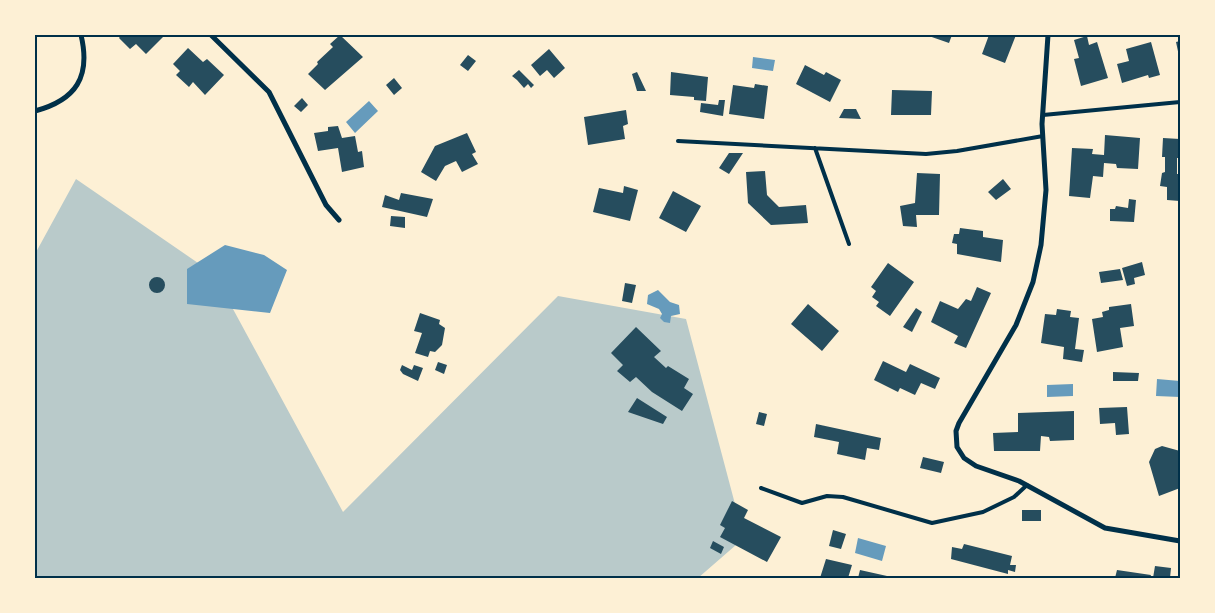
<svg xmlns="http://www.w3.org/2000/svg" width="1215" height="613" font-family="Georgia,serif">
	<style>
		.green { fill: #b9caca }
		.water { fill: #669bbc }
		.building { fill: #264d5e }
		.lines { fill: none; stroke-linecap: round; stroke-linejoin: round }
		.service { stroke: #003049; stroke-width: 4 }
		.minor { stroke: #003049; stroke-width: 5 }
		.neatline { fill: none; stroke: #003049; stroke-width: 2 }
	</style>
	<rect width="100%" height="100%" fill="#fdf0d5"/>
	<path class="green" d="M76,179L214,274L343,512L558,296L686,319L744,538L698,578H35V254Z"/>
	<path class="water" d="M753,57L775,60L773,71L752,68Z
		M369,101L378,111L355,133L346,122Z
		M225,245L264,255L287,270L270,313L187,304V269Z
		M658,290L670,302L679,305L680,314L671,316L670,323L664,322L660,318L662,314L659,309L647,304L648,295Z
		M1157,379L1180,381V397L1156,396Z
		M1073,384V396L1047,397V385Z
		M858,538L886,546L882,561L855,553Z"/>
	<path class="building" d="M121,35H165L146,54L136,44L130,49L119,38Z
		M340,35L363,57L325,90L308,74L318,64L317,62L333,47L330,44Z
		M926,35H952L949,43Z
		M989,35H1016L1005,63L982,54Z
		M1087,36L1089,45L1097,42L1108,78L1081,86L1074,59L1079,58L1074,40Z
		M1180,41V56H1179L1176,42Z
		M1151,42L1160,75L1149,78L1148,75L1122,83L1117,64L1129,61L1126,49Z
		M188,48L203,62L207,59L224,75L205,95L193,82L189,87L176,75L180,71L173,64Z
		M549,49L565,68L554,78L547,70L540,76L531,65Z
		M468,55L476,61L468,71L460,65Z
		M805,65L824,75L826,72L841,80L830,102L796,84Z
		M519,70L534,85L531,88L528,84L524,88L517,80L521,76L517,80L512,76Z
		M637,72L646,91H637L632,74Z
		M671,72L708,77L706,101L694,100V97L670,95Z
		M394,78L402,88L394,95L386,85Z
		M755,84L768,86L764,119L729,114L733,85L754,88Z
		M892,90L932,91L931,115H891Z
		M302,98L308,105L301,112L294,106Z
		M719,100H725L723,116L700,112L701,103L718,105Z
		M844,109H856L861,119L839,118Z
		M626,110L628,124L623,126L625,139L588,145L584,117Z
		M338,126L342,138L355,136L358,152L362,151L364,167L342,172L338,148L318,151L314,133L328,131V127Z
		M467,133L476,152L472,154L478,164L462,172L456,161L445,166L436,181L421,172L435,146Z
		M1105,135L1140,138L1138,169L1117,168L1116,164L1104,163L1103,177L1093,176L1090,198L1069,196L1072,148L1093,149L1092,154L1104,155Z
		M1163,138L1180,139V158H1177V174H1180V201L1167,200V187L1160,186L1162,173L1165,172V157H1162Z
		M729,153H743L729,174L719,168Z
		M765,171L767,195L779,207L806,205L808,223L771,225L748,203L746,172Z
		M917,173L940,174L939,215H916L917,227L903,226L900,206L915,203Z
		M1003,179L1011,189L996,200L988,192Z
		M624,186L638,190L630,221L593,212L599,188L623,193Z
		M673,191L701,206L686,232L659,218Z
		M401,193L433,199L427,217L382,207L385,195L399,200Z
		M1129,199L1136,200L1134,222L1110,221V209H1115L1116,206L1128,208Z
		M391,216L405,217V228L390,226Z
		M960,228L983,231V237L1003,240L1001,262L957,254V244L952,243L954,234H959Z
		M1142,262L1145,275L1134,278L1135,284L1127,286L1122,268Z
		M888,263L914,282L890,316L876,306L879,302L872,297L876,291L871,287Z
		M1120,269L1123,280L1101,283L1099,272Z
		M149 285a8 8 0 1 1 16 0a8 8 0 1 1-16 0Z
		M625,283L636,285L632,303L622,301Z
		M977,287L991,293L966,348L954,343L958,336L931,322L940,301L958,309L966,299L971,301Z
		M808,304L839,331L822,351L791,324Z
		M1131,304L1134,326L1120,328L1123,347L1097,352L1092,319L1103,317L1102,312L1109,310V307Z
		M916,308L922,312L912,332L903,327Z
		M1057,309L1071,311L1070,317L1079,318L1075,349L1084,350L1082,362L1063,359L1064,347L1041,343L1045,314L1056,315Z
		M420,313L440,320L439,324L445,328L442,345L435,352L430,351L428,357L415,353L422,333L414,331Z
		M636,327L661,351L654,357L666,368L668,366L689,379L684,388L693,394L682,411L652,392L636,377L630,382L617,371L623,365L611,353Z
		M883,361L906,372L910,364L940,378L935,389L921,383L915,395L900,388L898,392L874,380Z
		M438,362L447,365L444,374L435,370Z
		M402,365L412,370L414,365L423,368L418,381L403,374L400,370Z
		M1113,372L1139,373L1138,381H1113Z
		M637,398L667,417L663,424L628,412Z
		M1127,407L1129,434L1116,435L1115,423L1100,424L1099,408Z
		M1074,411V440L1050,441L1049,437L1041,436L1040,451H994L993,433L1018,432V413Z
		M759,412L767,414L764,426L756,424Z
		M816,424L881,438L879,450L867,448L865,460L837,454L839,442L814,437Z
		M1162,446L1180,451V488L1159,496L1149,462L1155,449Z
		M923,457L944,462L941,473L920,468Z
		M732,501L748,510L744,518L781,537L767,562L720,537L725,528L720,525Z
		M1022,510H1041V521H1022Z
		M833,530L846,534L841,549L829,546Z
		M713,541L724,547L721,554L710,548Z
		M964,544L1012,556L1010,565H1016L1015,572L1008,570V574L951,559L952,547L962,549Z
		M826,559L852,565L848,578H820Z
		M1155,566L1171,568L1170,578H1153Z
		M860,570L887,576L886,578H858Z
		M1117,570L1151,575L1150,578H1115Z"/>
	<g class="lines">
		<path class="service" d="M1043,115L1180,102
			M678,141L926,154L957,151L1043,136
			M815,148L849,244
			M761,488L802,503L827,496L843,497L932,523L983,512L1014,497L1027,485"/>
		<path class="minor" d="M211,35L269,92L326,205L339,220
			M1048,35L1042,124L1046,190L1041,245L1033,282L1016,325L959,423L956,431L957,447L964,458L976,466L1019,481L1105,528L1180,541
			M35,111C76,100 91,77 81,35"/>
	</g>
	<rect width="1215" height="613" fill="none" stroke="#fdf0d5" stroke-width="72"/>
	<rect x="36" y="36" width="1143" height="541" class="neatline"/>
</svg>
